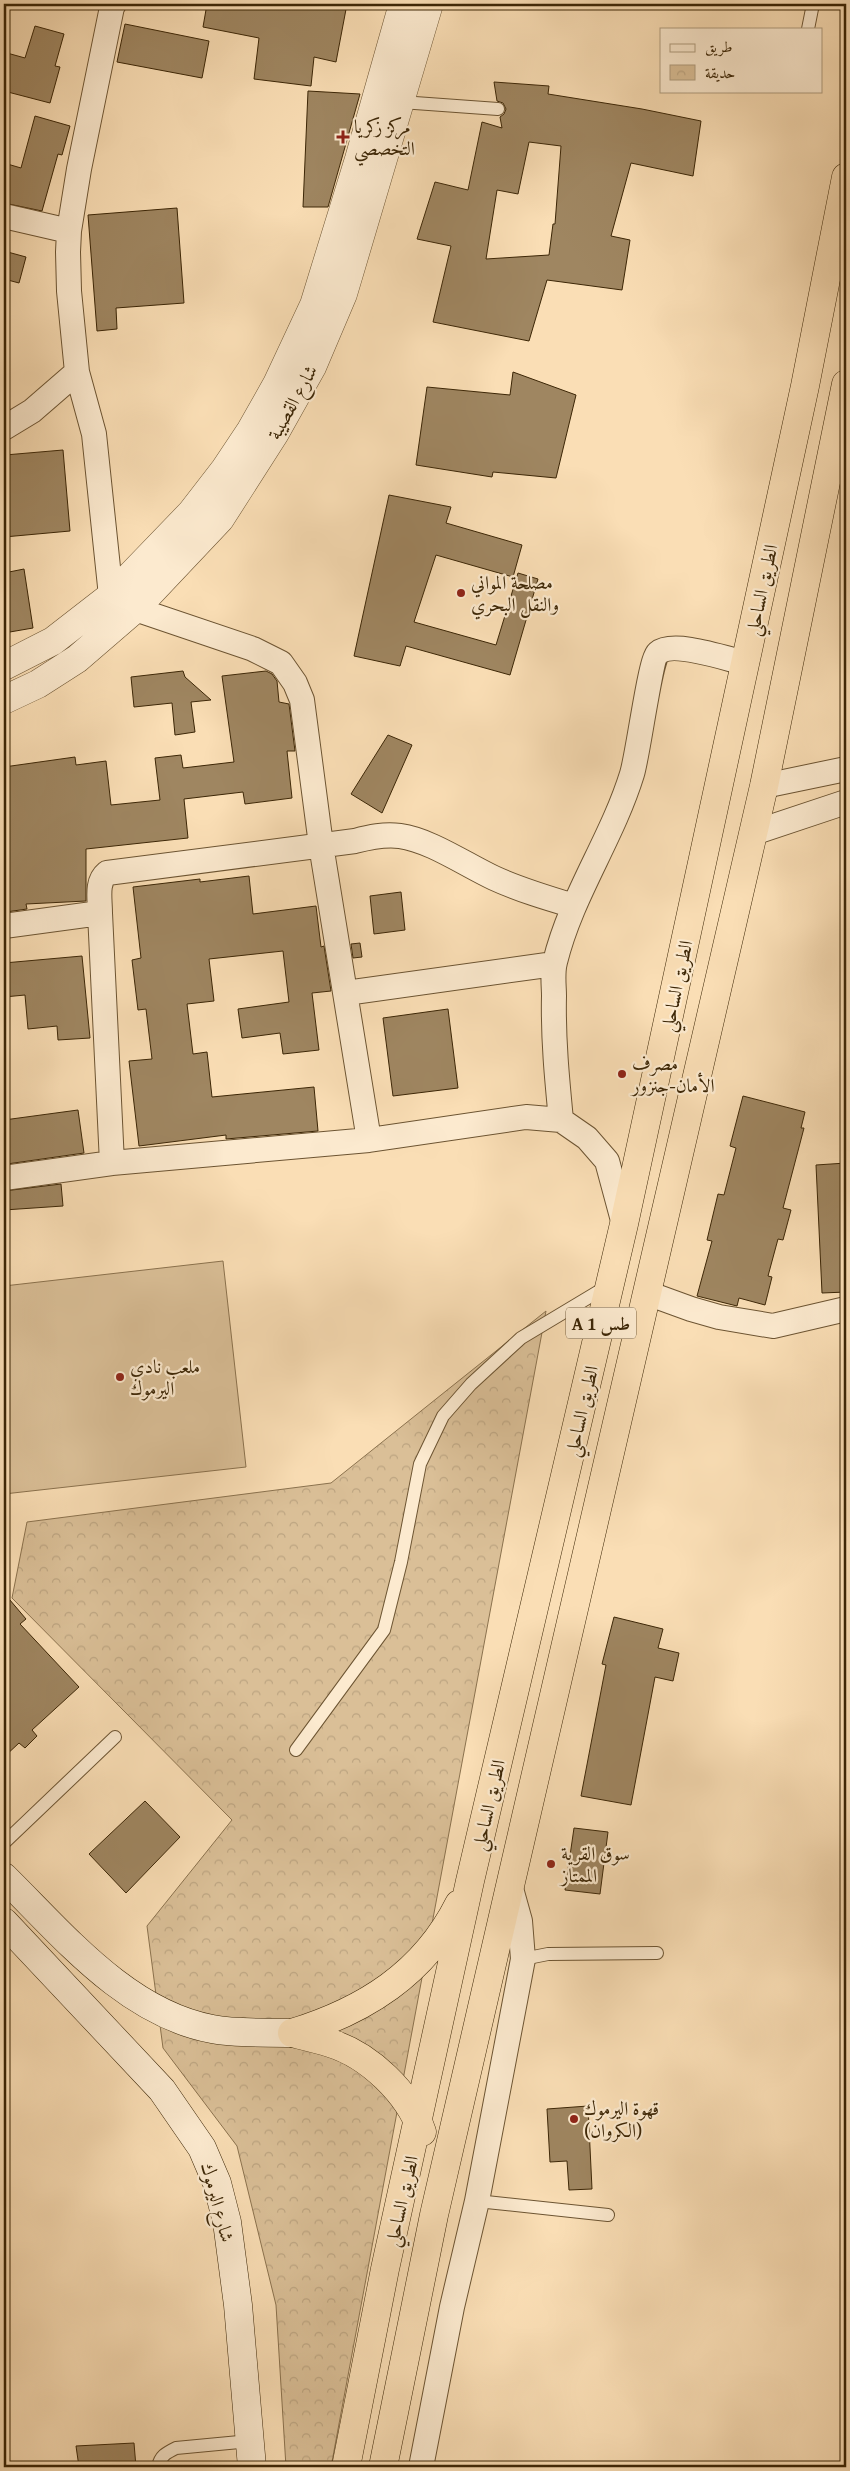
<svg xmlns="http://www.w3.org/2000/svg" width="850" height="2471" font-family="'Gentium Book Plus',Amiri,serif">
	<style>
		.park { fill: url(#park-crowns); stroke: #8b724e }
		.pitch { fill: #dabf97; stroke: #8b724e }
		.building { fill: #9f8661; stroke: #3c2606; fill-rule: evenodd }
		.lines { fill: none; stroke-linecap: round; stroke-linejoin: round }
		.service-casing { stroke: #6c5432; stroke-width: 14 }
		.minor-casing { stroke: #6c5432; stroke-width: 26 }
		.tertiary-casing { stroke: #6c5432; stroke-width: 29 }
		.secondary-casing { stroke: #3c2606; stroke-width: 29 }
		.trunk-casing { stroke: #3c2606; stroke-width: 29 }
		.service { stroke: #fceacf; stroke-width: 12 }
		.minor { stroke: #fceacf; stroke-width: 24 }
		.tertiary { stroke: #fceacf; stroke-width: 28 }
		.secondary { stroke: #fceacf; stroke-width: 28 }
		.trunk { stroke: #fadeb5; stroke-width: 28 }
		.poi-dot { fill: #8f2418; stroke: #fceacf; stroke-width: 2 }
		.labels { text-anchor: middle; dominant-baseline: central; stroke-width: 4.5; stroke-linejoin: round; paint-order: stroke }
		.shield { fill: #fceacf; stroke: #766142; stroke-width: 1 }
		.shield-label { font-size: 18px; font-weight: bold; fill: #3c2606 }
		.poi-label { font-size: 19px; fill: #3c2606; stroke: #fceacf; text-anchor: start }
		.street-label { font-size: 19px; fill: #3c2606; stroke: #fceacf }
	</style>
	<defs>
		<pattern id="park-crowns" width="20" height="18" patternUnits="userSpaceOnUse" patternTransform="scale(1.25)"><rect width="20" height="18" fill="#dabf97"/><path d="M2 6a3 3 0 1 1 6 0M12 15a3 3 0 1 1 6 0" fill="none" stroke="#bca481"/></pattern>
	</defs>
	<rect width="100%" height="100%" fill="#fadeb5"/>
	<filter id="stains"><feTurbulence type="fractalNoise" baseFrequency=".004" numOctaves="4"/><feColorMatrix values="0 0 0 0 .2 0 0 0 0 .09 0 0 0 0 .02 0 0 0 .5 -.17"/></filter>
	<radialGradient id="worn" r=".72"><stop offset=".6" stop-color="#630" stop-opacity="0"/><stop offset="1" stop-color="#630" stop-opacity=".3"/></radialGradient>
	<path class="park" d="M546,1311L331,2467H286L276,2305L237,2146L163,2048L147,1926L232,1820L12,1598L27,1522L331,1483Z"/>
	<path class="pitch" d="M223,1261L246,1467L4,1494V1286Z"/>
	<path class="building" d="M207,4H347L336,62L314,57L311,86L254,79L259,38L203,27Z
		M125,24L209,41L202,78L117,62Z
		M35,26L64,34L55,66L60,67L50,103L4,91V64L7,53L25,58Z
		M494,82L549,86L548,94L642,109L701,121L693,176L631,163L611,236L630,240L622,290L547,280L529,341L433,322L451,246L417,239L435,182L468,190L482,122L502,128L500,117L504,114L506,109L503,103L497,101ZM529,142L561,146L555,224H553L549,255L486,259L497,190L518,194Z
		M308,91L360,94L328,207H303Z
		M35,116L70,126L62,155L58,154L42,211L4,203V163L21,168Z
		M177,208L184,303L116,308L117,329L97,331L88,215Z
		M4,251L26,257L19,283L4,279Z
		M513,372L576,395L556,478L493,472L492,477L416,465L427,387L510,395Z
		M63,450L70,531L4,537V489H8L5,455Z
		M389,495L451,507L446,523L522,545L513,577L436,555L414,622L496,645L518,573L538,579L510,675L406,646L400,666L354,656Z
		M24,569L33,628L4,633V573Z
		M183,671L185,677L211,700L191,702L195,732L175,735L172,703L134,707L131,677Z
		M266,671L272,674L277,681L279,702L289,704L295,751H287L292,798L245,804L243,792L184,799L188,838L86,849V901L26,904L27,909L6,912L4,888V767L75,757L76,765L106,761L111,805L160,800L155,758L181,755L183,768L234,762L222,676Z
		M388,735L412,745L382,813L351,794Z
		M249,876L253,914L316,906L321,947L324,946L331,991L312,993L319,1050L283,1054L280,1033L242,1038L238,1009L289,1002L283,951L209,959L214,1001L187,1004L193,1054L207,1052L212,1097L314,1087L318,1131L226,1139V1135L139,1146L129,1061L152,1059L146,1009L138,1010L132,960L141,958L133,887L200,879V882Z
		M401,892L405,930L374,934L370,896Z
		M360,943L362,957L353,958L351,944Z
		M82,956L90,1038L58,1040L57,1026L28,1029L25,995L4,997V963Z
		M448,1009L458,1088L393,1096L383,1018Z
		M743,1096L805,1112L801,1128H804L783,1208L791,1210L783,1240L778,1239L768,1276L772,1277L765,1305L739,1298L737,1306L697,1296L712,1241L707,1240L718,1194L724,1195L736,1148L730,1146Z
		M78,1110L84,1153L7,1164L4,1120Z
		M846,1163V1292L822,1293L816,1165Z
		M61,1184L63,1206L4,1210V1191Z
		M4,1593L26,1619L20,1624L79,1687L32,1730L37,1736L25,1748L19,1743L4,1757Z
		M614,1617L663,1629L658,1648L679,1653L673,1681L655,1677L631,1805L581,1796L606,1665L602,1664Z
		M145,1801L180,1837L126,1893L89,1854Z
		M574,1828L608,1832L600,1894L565,1890Z
		M588,2106L592,2189L569,2190L567,2161L550,2162L547,2109Z
		M134,2443L136,2467H79L76,2446Z"/>
	<g class="lines">
		<g class="service-casing">
			<path id="service" d="M808,29L813,4
				M401,102L498,109
				M296,1750L384,1630L401,1562L420,1464L443,1416L471,1384L521,1338L606,1287
				M4,1843L115,1737
				M523,1959L548,1954L657,1953
				M477,2201L608,2215
				M158,2467C160,2456 166,2453 176,2448L250,2441"/>
		</g>
		<g class="minor-casing">
			<path id="minor" d="M4,216L69,231
				M4,428L32,411L77,372
				M111,596L94,434L77,372L69,291L68,252L69,231L79,169L112,7L114,4
				M135,609L253,649L281,663L295,683L302,700L321,845L369,1140
				M764,786L846,769
				M753,833L846,802
				M4,926L100,913
				M346,993L554,964
				M561,1120C557,1079 553,1038 554,996C554,986 552,973 555,962C571,896 612,839 632,774C638,755 650,660 658,653C673,640 727,659 745,663
				M112,1163L100,913C100,899 96,882 107,873L355,841C370,837 384,834 400,836C430,840 466,865 494,878C520,890 547,898 574,906
				M4,1178L112,1163L369,1140L526,1117L561,1120L587,1138L607,1161L624,1224
				M647,1293L691,1309L719,1317L773,1326L846,1309
				M421,2467L452,2307L477,2201L523,1959L520,1921L510,1885"/>
		</g>
		<g class="tertiary-casing">
			<path id="tertiary" d="M4,666L53,641L111,596L191,513L225,469L251,430L277,384L314,305L359,159L403,4
				M4,700L38,684L77,659L135,609L220,519L275,433L312,367L343,294L429,4"/>
		</g>
		<g class="secondary-casing">
			<path id="secondary" d="M4,1877C63,1935 126,2013 212,2029C237,2034 266,2032 292,2033
				M4,1922L162,2090L202,2148L217,2183L227,2222L238,2305L252,2467"/>
		</g>
		<g class="trunk-casing">
			<path id="trunk" d="M292,2033C304,2036 317,2039 330,2043C369,2055 409,2093 422,2132
				M292,2033C364,2011 424,1974 459,1904
				M346,2467L385,2269L470,1881L624,1224L805,386L846,177
				M383,2467L434,2215L764,786L846,384"/>
		</g>
		<use href="#service" class="service"/>
		<use href="#minor" class="minor"/>
		<use href="#tertiary" class="tertiary"/>
		<use href="#secondary" class="secondary"/>
		<use href="#trunk" class="trunk"/>
	</g>
	<g class="poi-dot">
		<path d="M340.5 129.5h5v5h5v5h-5v5h-5v-5h-5v-5h5z"/>
		<circle cx="461" cy="593" r="5"/>
		<circle cx="622" cy="1074" r="5"/>
		<circle cx="120" cy="1377" r="5"/>
		<circle cx="551" cy="1864" r="5"/>
		<circle cx="574" cy="2119" r="5"/>
	</g>
	<g class="labels">
		<rect class="shield" x="566" y="1307.5" width="70" height="31" rx="4"/>
		<g class="shield-label">
			<text x="601" y="1323">A 1 طس</text>
		</g>
		<g class="poi-label">
			<text x="354" y="126">مركز زكريا<tspan x="354" dy="22">التخصصي</tspan></text>
			<text x="471" y="582">مصلحة المواني<tspan x="471" dy="22">والنقل البحري</tspan></text>
			<text x="632" y="1063">مصرف<tspan x="632" dy="22">الأمان-جنزور</tspan></text>
			<text x="130" y="1366">ملعب نادي<tspan x="130" dy="22">اليرموك</tspan></text>
			<text x="561" y="1853">سوق القرية<tspan x="561" dy="22">الممتاز</tspan></text>
			<text x="584" y="2108">قهوة اليرموك<tspan x="584" dy="22">(الكروان)</tspan></text>
		</g>
		<g class="street-label">
			<text transform="translate(292 402) rotate(-61)">شارع القصيبة</text>
			<text transform="translate(761 590) rotate(-78)">الطريق الساحلي</text>
			<text transform="translate(676 986) rotate(-78)">الطريق الساحلي</text>
			<text transform="translate(581 1411) rotate(-77)">الطريق الساحلي</text>
			<text transform="translate(488 1805) rotate(-77)">الطريق الساحلي</text>
			<text transform="translate(401 2201) rotate(-77)">الطريق الساحلي</text>
			<text transform="translate(218 2202) rotate(75)">شارع اليرموك</text>
		</g>
	</g>
	<rect width="850" height="2471" fill="none" stroke="#fadeb5" stroke-width="20"/>
	<rect x="5" y="5" width="840" height="2461" fill="none" stroke="#3c2606" stroke-width="2.5"/>
	<rect x="10" y="10" width="830" height="2451" fill="none" stroke="#3c2606"/>
	<rect x="660" y="28" width="162" height="65" fill="#fceacf" stroke="#af9c7f"/>
	<rect x="670" y="44" width="25" height="8" fill="#fceacf" stroke="#af9c7f"/>
	<text x="705" y="52" font-size="15" fill="#3c2606">طريق</text>
	<rect x="670" y="65" width="25" height="15" fill="url(#park-crowns)" stroke="#af9c7f"/>
	<text x="705" y="78" font-size="15" fill="#3c2606">حديقة</text>
	<rect width="100%" height="100%" filter="url(#stains)"/>
	<rect width="100%" height="100%" fill="url(#worn)"/>
</svg>
